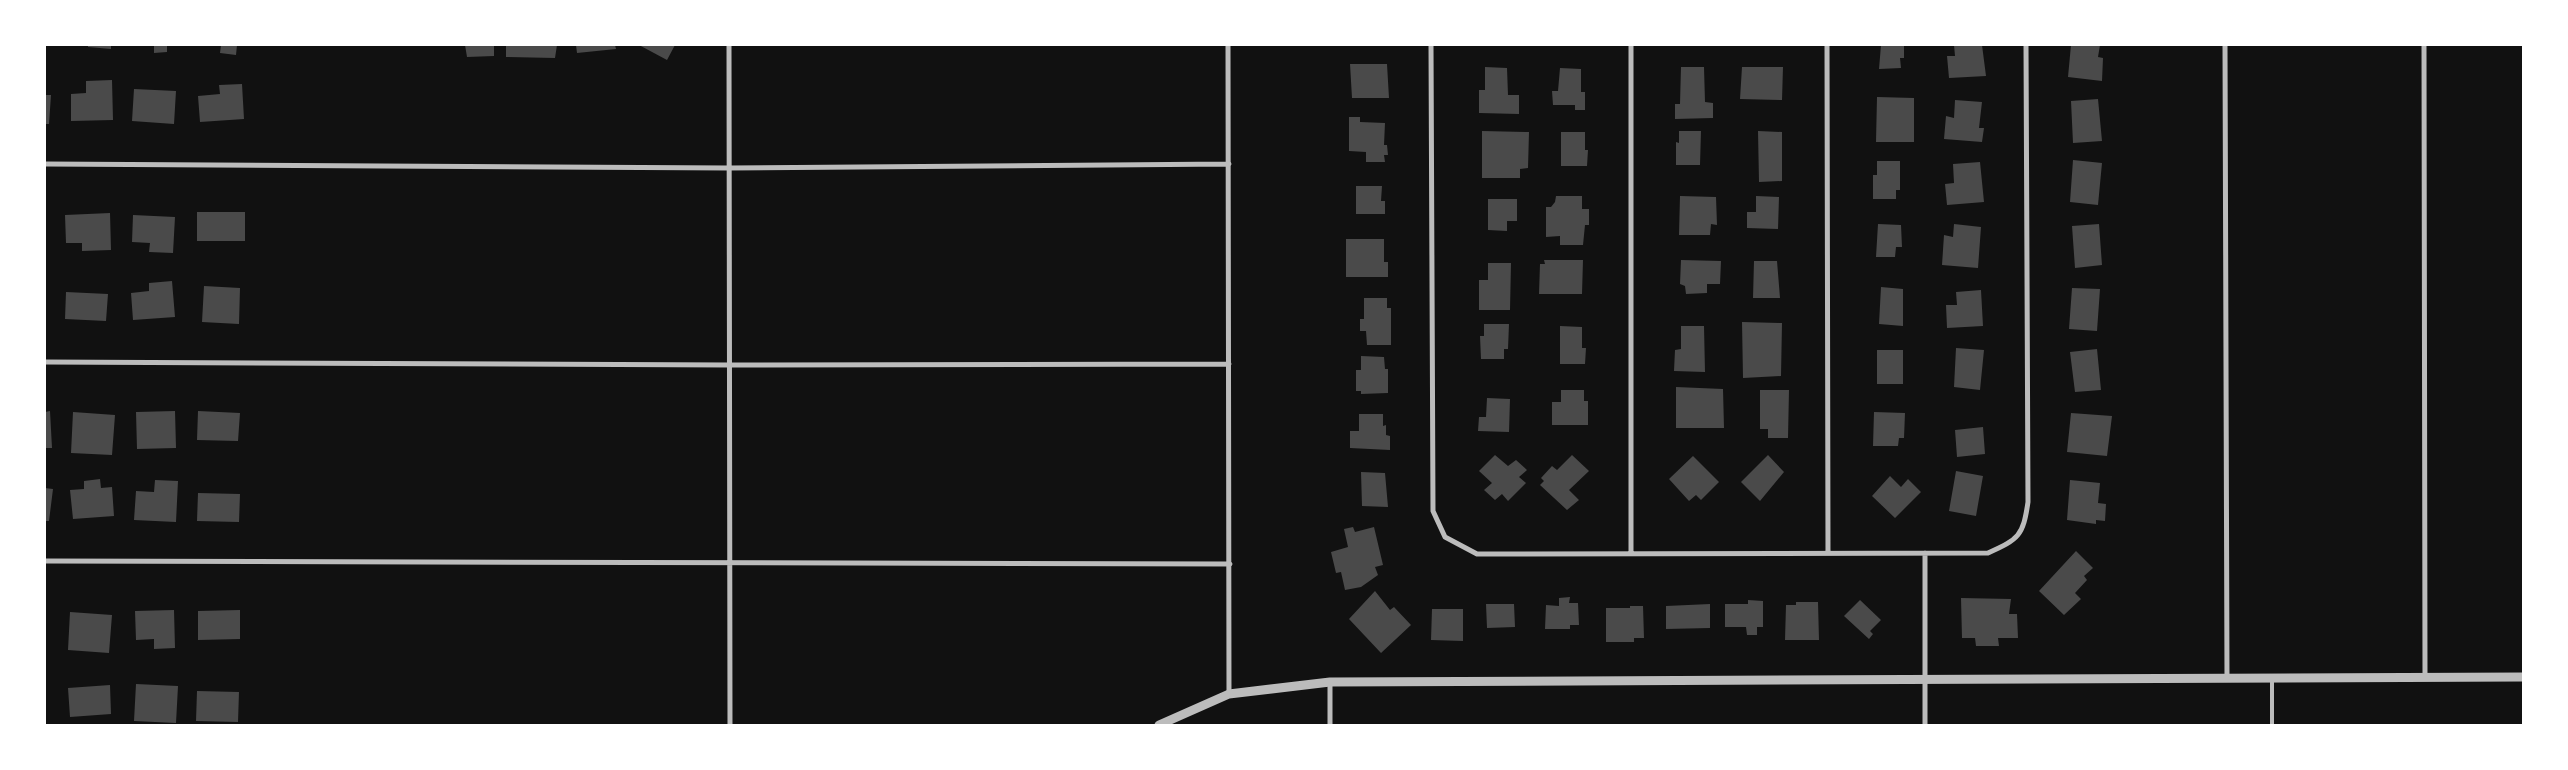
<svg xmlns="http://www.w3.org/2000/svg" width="2568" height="770" font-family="'Varela Round',sans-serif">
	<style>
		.building { fill: #4a4a4a }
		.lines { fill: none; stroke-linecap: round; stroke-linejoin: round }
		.service { stroke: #bcbcbc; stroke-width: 4 }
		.minor { stroke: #bcbcbc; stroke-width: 5 }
		.tertiary { stroke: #bcbcbc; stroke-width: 9 }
	</style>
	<rect width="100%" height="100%" fill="#111"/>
	<path class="building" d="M88,45H111V49L88,47Z
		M154,45H167V52L154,53Z
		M221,45H237L236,55L220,53Z
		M465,45H494V56L467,57Z
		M506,45H557L555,58L506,57Z
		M576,45H615L616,49L577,53Z
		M639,45H675L667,60Z
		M1881,45H1904V58H1900L1901,68L1879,69Z
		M1954,45H1982L1986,76L1949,78L1947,56H1955Z
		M2071,45H2100L2098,57L2103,58L2102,81L2068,77Z
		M1350,64H1387L1389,98H1352Z
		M1485,67L1507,68L1508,95H1519V114L1479,113V90H1485Z
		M1681,67H1704L1705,102L1713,103V118L1675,119V104H1680Z
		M1742,67H1783L1782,100L1740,99Z
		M1560,68L1581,69V92H1585V110H1575V105H1553L1552,91H1558Z
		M112,80L113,120L71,121V94L86,93V81Z
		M242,84L244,119L200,122L198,96L220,94L219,85Z
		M134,89L176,91L174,124L132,121Z
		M45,95H51L49,124H45Z
		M1877,97L1914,98V142H1876Z
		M2098,99L2102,141L2073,143L2071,101Z
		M1955,100L1982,102L1979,128H1984L1982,142L1944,139L1946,116L1954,118Z
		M1349,117H1360V122L1385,123L1384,145H1387L1388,155H1384L1385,162H1366V152L1349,151Z
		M1482,131L1529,132L1528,168L1520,169V178H1482Z
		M1679,131H1701L1700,165H1676V142L1679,143Z
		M1758,131L1782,132V181L1759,182Z
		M1561,132H1585V150H1588L1587,166H1561Z
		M2073,160L2102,163L2098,205L2070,202Z
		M1877,161H1900V190H1896V199H1873V175H1877Z
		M1980,162L1984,202L1947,205L1945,184L1954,183L1953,164Z
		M1356,186H1382L1381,201H1385V214H1356Z
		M1556,196H1582V209H1589V225H1585L1583,245H1560V236L1546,237V207H1551L1555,202Z
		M1680,196L1716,197L1717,225L1711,224L1710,235H1679Z
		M1756,196L1779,197L1778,229L1747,228V212H1756Z
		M1488,199H1517V221H1507V231L1488,230Z
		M197,212H245V241H197Z
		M110,213L111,250L82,251V243H66L65,215Z
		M133,215L175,217L173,253L149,252L150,243L132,242Z
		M1878,224L1901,225L1902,247H1896L1895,257H1876Z
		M1954,224L1981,227L1978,268L1942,265L1944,235L1953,237Z
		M2099,224L2102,265L2075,268L2072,226Z
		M1346,239H1384V262H1388V277H1346Z
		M1544,260H1583L1582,294H1539L1540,264H1545Z
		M1681,260L1721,261L1720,284H1707V293L1686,294L1685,286L1680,284Z
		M1754,261H1777L1780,298H1753Z
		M1488,263H1511L1510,310H1479V280H1488Z
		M172,281L175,317L133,320L131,293L149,291V283Z
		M204,286L240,288L239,324L202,322Z
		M1881,287L1903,289V326L1879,324Z
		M2072,288L2100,289L2097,331L2069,329Z
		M1981,290L1983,326L1947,328L1946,305H1957L1956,292Z
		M66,292L108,294L106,321L65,319Z
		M1364,298H1387V308H1391V345H1367L1366,331H1360V319H1364Z
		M1742,322L1782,323L1781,376L1743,378Z
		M1484,324H1509L1508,349H1504V359H1481L1480,336H1484Z
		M1560,326L1582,327V348H1586L1585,364H1560Z
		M1681,326H1704L1705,372L1674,371L1675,350L1681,349Z
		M1956,348L1984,350L1980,390L1954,387Z
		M2097,349L2101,390L2075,392L2070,352Z
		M1877,350H1903V384H1877Z
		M1361,356L1384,357L1385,369H1388V393L1361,394V391H1356V370H1361Z
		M1676,387L1723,389L1724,428H1676Z
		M1561,390H1584V401H1588V425H1552V402H1561Z
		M1760,390H1789L1788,438H1768V429H1760Z
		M1487,398L1510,399L1509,432L1478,431L1479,417H1486Z
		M50,411L52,448H45V412Z
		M175,411L176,448L137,449L136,412Z
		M198,411L240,413L238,441L197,440Z
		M73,412L115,415L112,455L71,453Z
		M1874,412L1905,413L1904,438H1899L1898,446H1873Z
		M2071,413L2112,416L2107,456L2067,452Z
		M1359,414H1383V426L1386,425V435L1390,436V450L1350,448V431H1359Z
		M1983,427L1985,454L1957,457L1955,430Z
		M1495,455L1508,466L1516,460L1527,470L1519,477L1526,483L1508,501L1502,494L1495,500L1484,490L1492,483L1479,471Z
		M1572,455L1589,471L1569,490L1579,500L1567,510L1540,485L1544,481L1541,478L1552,466L1557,470Z
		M1768,455L1784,472L1760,501L1741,482Z
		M1693,456L1719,482L1701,500L1696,495L1689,501L1669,479Z
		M1956,471L1983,476L1976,516L1949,511Z
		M1361,472L1385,473L1388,507L1362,506Z
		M1890,476L1901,487L1908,479L1921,492L1895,518L1872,496Z
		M100,479L101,488L112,487L114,516L73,519L70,490L84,489V481Z
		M155,480L178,481L176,522L134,520L136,491L154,492Z
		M2070,480L2100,483L2098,503L2106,504L2105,521L2096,520V524L2067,520Z
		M45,488L53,489L49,521H45Z
		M198,493L240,494L239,522L197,521Z
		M1353,527L1355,532L1374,527L1383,565L1375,567L1378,575L1361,587L1345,590L1341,572L1336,573L1331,552L1348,547L1344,529Z
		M2076,551L2093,568L2084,576L2087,580L2075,593L2081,599L2064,615L2039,591Z
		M1375,591L1390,610L1394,607L1411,625L1381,653L1349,619Z
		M1570,597L1569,603H1578L1579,625H1570V629H1545L1546,605L1559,606V598Z
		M1961,598L2011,599L2009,614H2017L2018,638H1998L1999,646H1976L1975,638H1962Z
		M1748,600L1763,601V627H1757V635H1747L1746,627H1725V604H1748Z
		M1860,600L1881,620L1870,631L1873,634L1869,639L1844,616Z
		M1796,602H1818L1819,640H1785L1786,605H1796Z
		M1486,604H1514L1515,627L1487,628Z
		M1710,604V628L1666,629V606Z
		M1630,606H1643L1644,638H1634V642H1606V608H1630Z
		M1432,609H1463V641L1431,640Z
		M174,610L175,648L154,649V639L136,640L135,611Z
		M240,610V639L198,640V611Z
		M70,612L112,615L109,653L68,650Z
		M136,684L178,686L176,723L134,721Z
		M110,685L111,714L70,717L68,688Z
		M197,691L239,692L238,722L196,721Z"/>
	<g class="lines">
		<path class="service" d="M2272,680V725"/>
		<path class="minor" d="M729,45L730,725
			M1228,45L1229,694
			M1431,45L1433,511L1445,537L1477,554L1988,553C2019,539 2023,536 2028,502L2026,45
			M1631,45V554
			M1827,45L1828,553
			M2225,45L2227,678
			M2424,45L2425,676
			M45,164L729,168L1229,164
			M45,362L729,365L1229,364
			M45,561L1230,564
			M1330,682V725
			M1925,725V553"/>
		<path class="tertiary" d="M1159,725L1229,694L1330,682L2523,677"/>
	</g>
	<rect width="2568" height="770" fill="none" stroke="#ffffff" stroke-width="92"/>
</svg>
